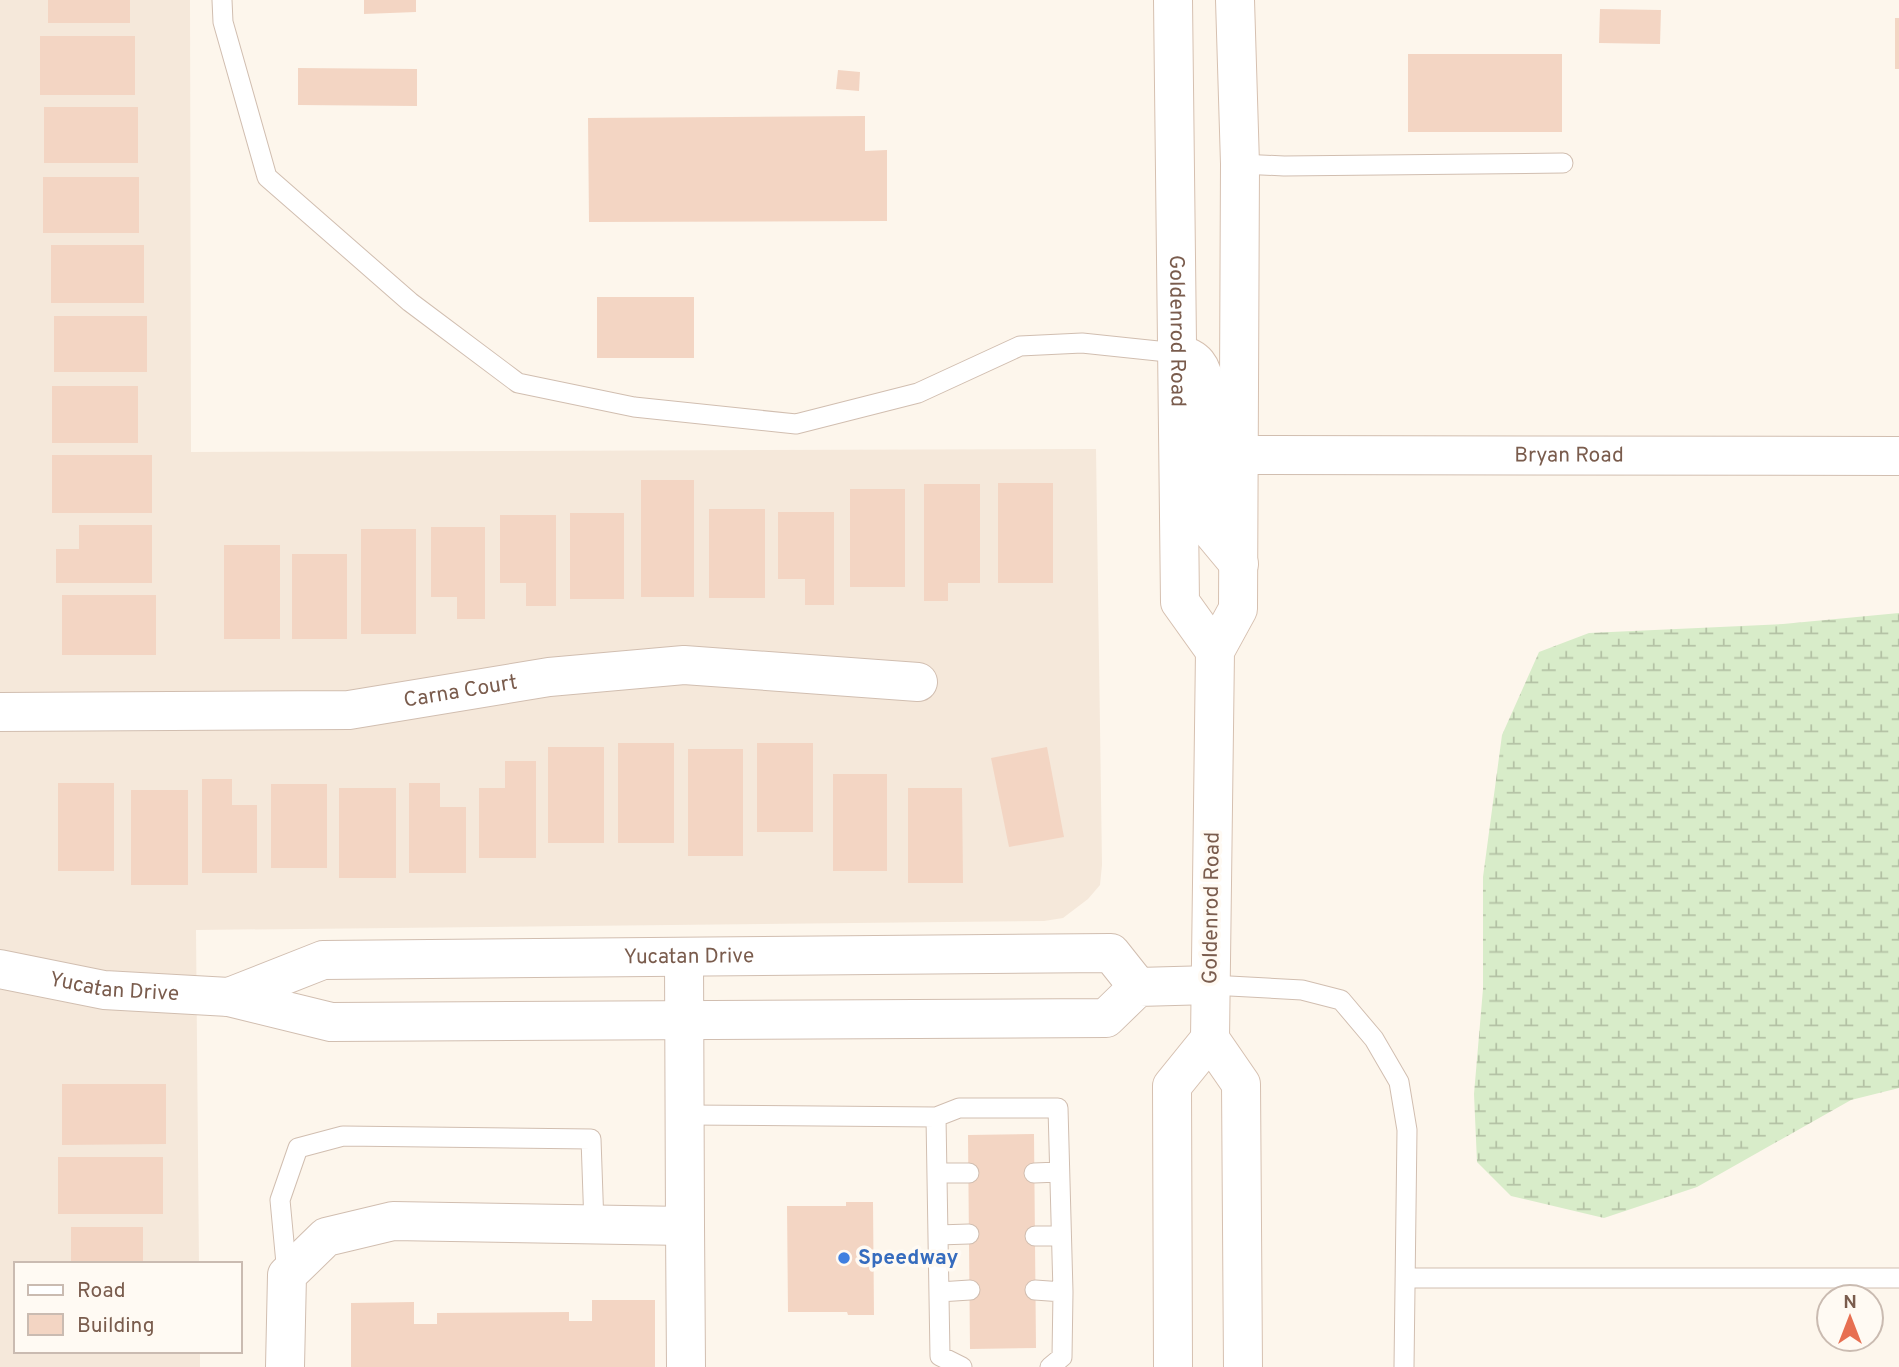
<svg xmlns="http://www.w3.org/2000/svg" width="1899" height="1367" font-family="Overpass,sans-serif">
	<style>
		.residential { fill: #f5e8da }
		.wetland { fill: url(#wetland-marsh) }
		.building { fill: #f3d5c3 }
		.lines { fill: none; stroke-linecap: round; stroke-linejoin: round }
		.service-casing { stroke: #d1beb0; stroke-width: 21 }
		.minor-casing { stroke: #d1beb0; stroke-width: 40 }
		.secondary-casing { stroke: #d6c0b0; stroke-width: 40 }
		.service { stroke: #fff; stroke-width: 19 }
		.minor { stroke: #fff; stroke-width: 38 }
		.secondary { stroke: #fff; stroke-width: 38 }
		.shop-dot { fill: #3f7fe0; stroke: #fffaf3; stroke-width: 2.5 }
		.labels { text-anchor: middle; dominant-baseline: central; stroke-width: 7; stroke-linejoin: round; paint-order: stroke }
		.street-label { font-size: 21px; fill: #7a5c4d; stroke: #fffaf3 }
		.shop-label { font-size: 21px; font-weight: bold; fill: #366cbe; stroke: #fffaf3; text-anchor: start }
	</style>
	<defs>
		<pattern id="wetland-marsh" width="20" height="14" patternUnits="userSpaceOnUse" patternTransform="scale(1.75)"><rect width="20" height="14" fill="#d8ecc9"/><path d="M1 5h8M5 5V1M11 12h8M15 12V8" fill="none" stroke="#b4c2a5"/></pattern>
	</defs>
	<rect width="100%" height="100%" fill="#fdf6ec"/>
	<path class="residential" d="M0,0H190L191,452L1096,449L1102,865L1100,885L1088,899L1063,918L1044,921L196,930L199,1264H16V1351H200V1367H0Z"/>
	<path class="wetland" d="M1899,613V1088L1851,1100L1697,1187L1604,1218L1511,1196L1477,1162L1474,1094L1483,989V877L1502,735L1539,652L1589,633L1783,624Z"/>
	<path class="building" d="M48,0H130V23H48Z
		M364,0H416V12L364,14Z
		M1600,9L1661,10L1660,44L1599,43Z
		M1895,18H1899V69H1895Z
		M40,36H135V95H40Z
		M1408,54H1562V132H1408Z
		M298,68L417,69V106L298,105Z
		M838,70L860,72L859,91L836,89Z
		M44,107H138V163H44Z
		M865,116V151L887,150V221L589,222L588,118Z
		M43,177H139V233H43Z
		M51,245H144V303H51Z
		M597,297H694V358H597Z
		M54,316H147V372H54Z
		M52,386H138V443H52Z
		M52,455H152V513H52Z
		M641,480H694V597H641Z
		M998,483H1053V583H998Z
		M924,484H980V583H948V601H924Z
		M850,489H905V587H850Z
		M709,509H765V598H709Z
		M778,512H834V605H805V579H778Z
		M570,513H624V599H570Z
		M500,515H556V606H526V583H500Z
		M79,525H152V583H56V549H79Z
		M431,527H485V619H457V597H431Z
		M361,529H416V634H361Z
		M224,545H280V639H224Z
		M292,554H347V639H292Z
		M62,595H156V655H62Z
		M618,743H674V843H618Z
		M757,743H813V832H757Z
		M548,747H604V843H548Z
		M1047,747L1064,837L1009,847L991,758Z
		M688,749H743V856H688Z
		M505,761H536V858H479V788H505Z
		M833,774H887V871H833Z
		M202,779H232V805H257V873H202Z
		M58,783H114V871H58Z
		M409,783H440V807H466V873H409Z
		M271,784H327V868H271Z
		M339,788H396V878H339Z
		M908,788H962L963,883H908Z
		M131,790H188V885H131Z
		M62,1084H166V1144L62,1145Z
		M1034,1134L1036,1348L970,1349L968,1135Z
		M58,1157H163V1214H58Z
		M846,1202H873L874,1315H848L847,1312H788L787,1206H846Z
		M71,1227H143V1264H71Z
		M592,1300H655V1367H351V1303L414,1302V1324H437V1313L569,1312V1321H592Z"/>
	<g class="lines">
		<g class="service-casing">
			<path id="service" d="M222,0L223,22L267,177L410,302L518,383L634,407L796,424L918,393L1020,346L1082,343L1177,353
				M1240,164L1284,166L1563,163
				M1211,985L1302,990L1341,1000L1374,1039L1399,1082L1407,1130L1404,1367
				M686,1115L936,1117L940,1356L962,1367
				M936,1117L959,1108H1058L1063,1292L1062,1357L1050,1367
				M937,1173H969
				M1034,1173L1059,1172
				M938,1235L969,1234
				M1035,1236H1061
				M287,1274L280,1200L298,1148L343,1136L591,1139L594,1225
				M1405,1278H1899
				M1035,1290L1063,1292
				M939,1292L970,1290"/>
		</g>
		<g class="minor-casing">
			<g id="minor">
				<path id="s1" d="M1240,455L1899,456"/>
				<path id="s2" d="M0,712L349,710L549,677L684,665L918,682"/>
				<path id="s3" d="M0,969L104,990L229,997L331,1022L1106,1018L1138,987L1211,985"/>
				<path id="s4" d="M229,997L323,960L1111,953L1138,987"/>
				<path d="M685,1226L686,1367"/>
				<path d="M285,1367L287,1275L326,1237L393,1221L685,1226L684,958"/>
			</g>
		</g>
		<g class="secondary-casing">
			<g id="secondary">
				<path id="s5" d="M1173,0L1180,602L1215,651"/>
				<path d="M1235,0L1240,164L1238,609L1215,651L1210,1039L1241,1084L1243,1367"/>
				<path d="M1177,353C1198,360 1200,364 1206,387L1204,522L1239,564"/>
				<path d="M1173,1367L1172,1086L1210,1039"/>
			</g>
		</g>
		<use href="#service" class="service"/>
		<use href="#minor" class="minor"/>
		<use href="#secondary" class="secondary"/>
	</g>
	<circle class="shop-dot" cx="844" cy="1258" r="7"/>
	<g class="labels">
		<g class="street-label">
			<text stroke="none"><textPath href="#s5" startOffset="331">Goldenrod Road</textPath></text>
			<text stroke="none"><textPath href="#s1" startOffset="329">Bryan Road</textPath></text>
			<text stroke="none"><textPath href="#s2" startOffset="462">Carna Court</textPath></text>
			<text transform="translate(1212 908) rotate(-89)">Goldenrod Road</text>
			<text stroke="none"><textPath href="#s4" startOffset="467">Yucatan Drive</textPath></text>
			<text stroke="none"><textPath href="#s3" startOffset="116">Yucatan Drive</textPath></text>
		</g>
		<g class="shop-label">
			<text x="858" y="1258">Speedway</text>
		</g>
	</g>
	<rect x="14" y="1262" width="228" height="91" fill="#fffaf3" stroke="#cabbb1" stroke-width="2"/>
	<rect x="28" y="1285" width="35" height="10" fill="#ffffff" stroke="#cabbb1" stroke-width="2"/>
	<text x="77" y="1297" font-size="21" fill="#7a5c4d">Road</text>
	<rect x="28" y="1314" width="35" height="21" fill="#f3d5c3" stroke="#cabbb1" stroke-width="2"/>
	<text x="77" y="1332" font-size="21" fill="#7a5c4d">Building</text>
	<g transform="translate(1850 1318)"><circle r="33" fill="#fffaf3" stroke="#cabbb1" stroke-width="2"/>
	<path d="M0-5L12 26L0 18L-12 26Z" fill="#e76f51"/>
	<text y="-10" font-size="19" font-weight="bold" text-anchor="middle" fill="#7a5c4d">N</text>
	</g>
</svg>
